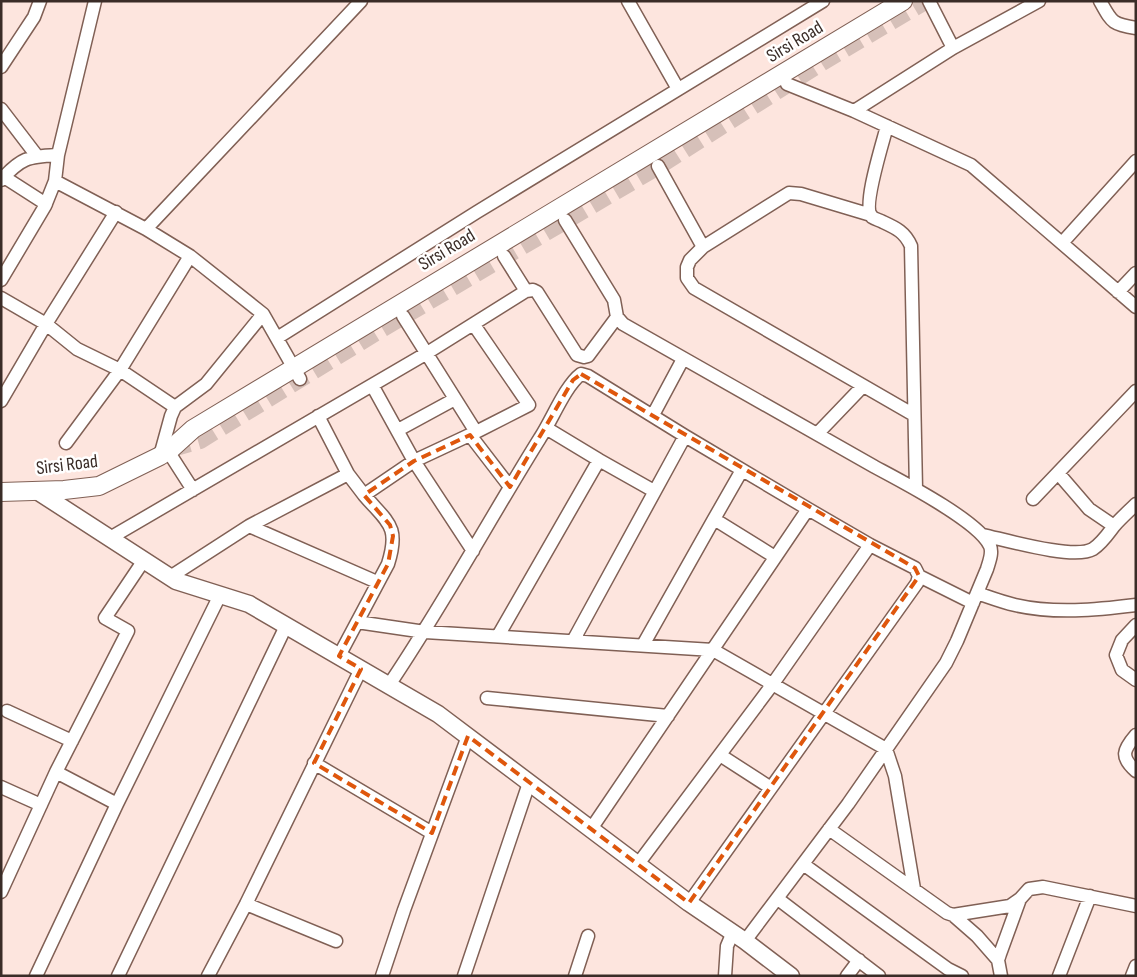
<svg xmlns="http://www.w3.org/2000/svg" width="1137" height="977" font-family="'Sofia Sans Condensed',sans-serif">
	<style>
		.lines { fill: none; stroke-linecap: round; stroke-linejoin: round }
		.secondary-tunnel { stroke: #d6c0b9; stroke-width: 18; stroke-dasharray: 18 9; stroke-linecap: butt }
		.minor-casing { stroke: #806055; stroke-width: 15 }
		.tertiary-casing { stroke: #806055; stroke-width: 19 }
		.secondary-casing { stroke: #806055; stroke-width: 20 }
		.minor { stroke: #fff; stroke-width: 12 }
		.tertiary { stroke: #fff; stroke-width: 16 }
		.secondary { stroke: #fff; stroke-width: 18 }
		.marked { fill: none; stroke: #df570d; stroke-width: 4; stroke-dasharray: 10 6; stroke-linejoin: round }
		.labels { text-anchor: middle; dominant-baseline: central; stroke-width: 5; stroke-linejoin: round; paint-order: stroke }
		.street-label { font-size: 19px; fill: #3a2c27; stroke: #fff }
	</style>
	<rect width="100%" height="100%" fill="#fde5de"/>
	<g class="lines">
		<path class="secondary-tunnel" d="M172,448L200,440L381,329L658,166L822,62L925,1"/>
		<g class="minor-casing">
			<path id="minor" d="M628,1L678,89
				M929,1L953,48
				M1100,1C1112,22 1111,24 1136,28
				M1,67L34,17L40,1
				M787,84L854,111L971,165L1136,307
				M1,109L37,156
				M854,111L953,48L1039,1
				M887,126C883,142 862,207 872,217C875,219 879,220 883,222C896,228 905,232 911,246L916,489
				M658,166L703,247
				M4,177L46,204
				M1,180C22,157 28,157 58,155
				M55,181L146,229L190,256L263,314L300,379
				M871,215L801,194L789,193L703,247L690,260L687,267V278L694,288L914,415
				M565,220L614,300L617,317L623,324L875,467C901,481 979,521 990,546C993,553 989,562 987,569L957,641L946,663L848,804L745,941
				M146,229L361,1
				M1062,243L1136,161
				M1,280L45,206L55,181L58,155L95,1
				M526,291L533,290L537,292L577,355L584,357L588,356L617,317
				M1118,292L1136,273
				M1,298L46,324L77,349L120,370L175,407
				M403,316L476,432
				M277,338L477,212L823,1
				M372,385L414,461L473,551
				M1,401L46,324L116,212
				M653,415L683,359
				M318,416L348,474L364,495L414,461L476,432L529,405L474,325
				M546,428L599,460L654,491
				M398,430L455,399
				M817,434L863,386
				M470,435L510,487
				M66,443L120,370L190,256
				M168,451L193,490
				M160,456L171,416L175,407L206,384L263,314
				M1058,473L1089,509L1114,526
				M1033,499L1136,391
				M714,519L742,470
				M249,526L377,582
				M983,535C1006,540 1074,560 1093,549C1102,543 1108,534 1114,526C1121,518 1129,511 1136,504
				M110,538L427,353L526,291L504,256
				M919,576L973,603
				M170,577L249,526L348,474
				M977,593C989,597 1002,602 1015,605C1054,614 1096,610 1136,605
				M357,622L425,632L713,650L886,749L895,776L914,889
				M1136,625L1122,640L1116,655L1122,670L1136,680
				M498,636L599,460
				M573,641L685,436
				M643,645L714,519L775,557
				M339,656L388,564C400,526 388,523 364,495
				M389,685C443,605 489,520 540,438C552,420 565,386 581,374L588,376L685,436L808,509L591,829
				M487,698L668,716
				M7,711L72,741
				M1136,735C1123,750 1120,757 1136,771
				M720,755L771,788
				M314,763L432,833
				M56,772L117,804
				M1,787L41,805
				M829,829L947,913L953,915L1010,906L1020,899L1029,889L1043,887L1136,906
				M638,864L772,685L870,545
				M803,864L948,969L962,976
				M1,892L56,772L128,631L105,618L144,560
				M778,899L879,976
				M689,903L917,583L919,576L915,568L870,545L808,509
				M246,904L336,941
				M953,915L977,936L998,960
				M36,976L117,804L220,595
				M118,976L286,626
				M208,976L246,904L361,669
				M382,976L404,910L468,736
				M464,976L529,783
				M575,976L588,936
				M725,976L727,946L733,932
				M847,976L859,960
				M1001,976L998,960L1000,954L1020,899
				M1059,976L1090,896
				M1132,976L1136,966"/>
		</g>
		<g class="tertiary-casing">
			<path id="tertiary" d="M37,491L176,581L249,604L438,714L689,903L745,941L791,976"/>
		</g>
		<g class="secondary-casing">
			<path id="secondary" d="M1,492L64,490L99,486L160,456L172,448L193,429L903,1"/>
		</g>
		<use href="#minor" class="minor"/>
		<use href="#tertiary" class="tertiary"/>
		<use href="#secondary" class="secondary"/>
	</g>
	<path class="marked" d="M581,374L915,568L919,576L689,903L468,736L432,833L314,763L361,669L339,656L388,564L393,536L390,525L364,495L414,461L470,435L510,487L573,380Z"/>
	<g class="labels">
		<g class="street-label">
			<text transform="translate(795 42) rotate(-31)">Sirsi Road</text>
			<text transform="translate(447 250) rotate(-31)">Sirsi Road</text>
			<text transform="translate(67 465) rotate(-7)">Sirsi Road</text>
		</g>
	</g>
	<rect width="1137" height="977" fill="none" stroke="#3a2c27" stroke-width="5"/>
</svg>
